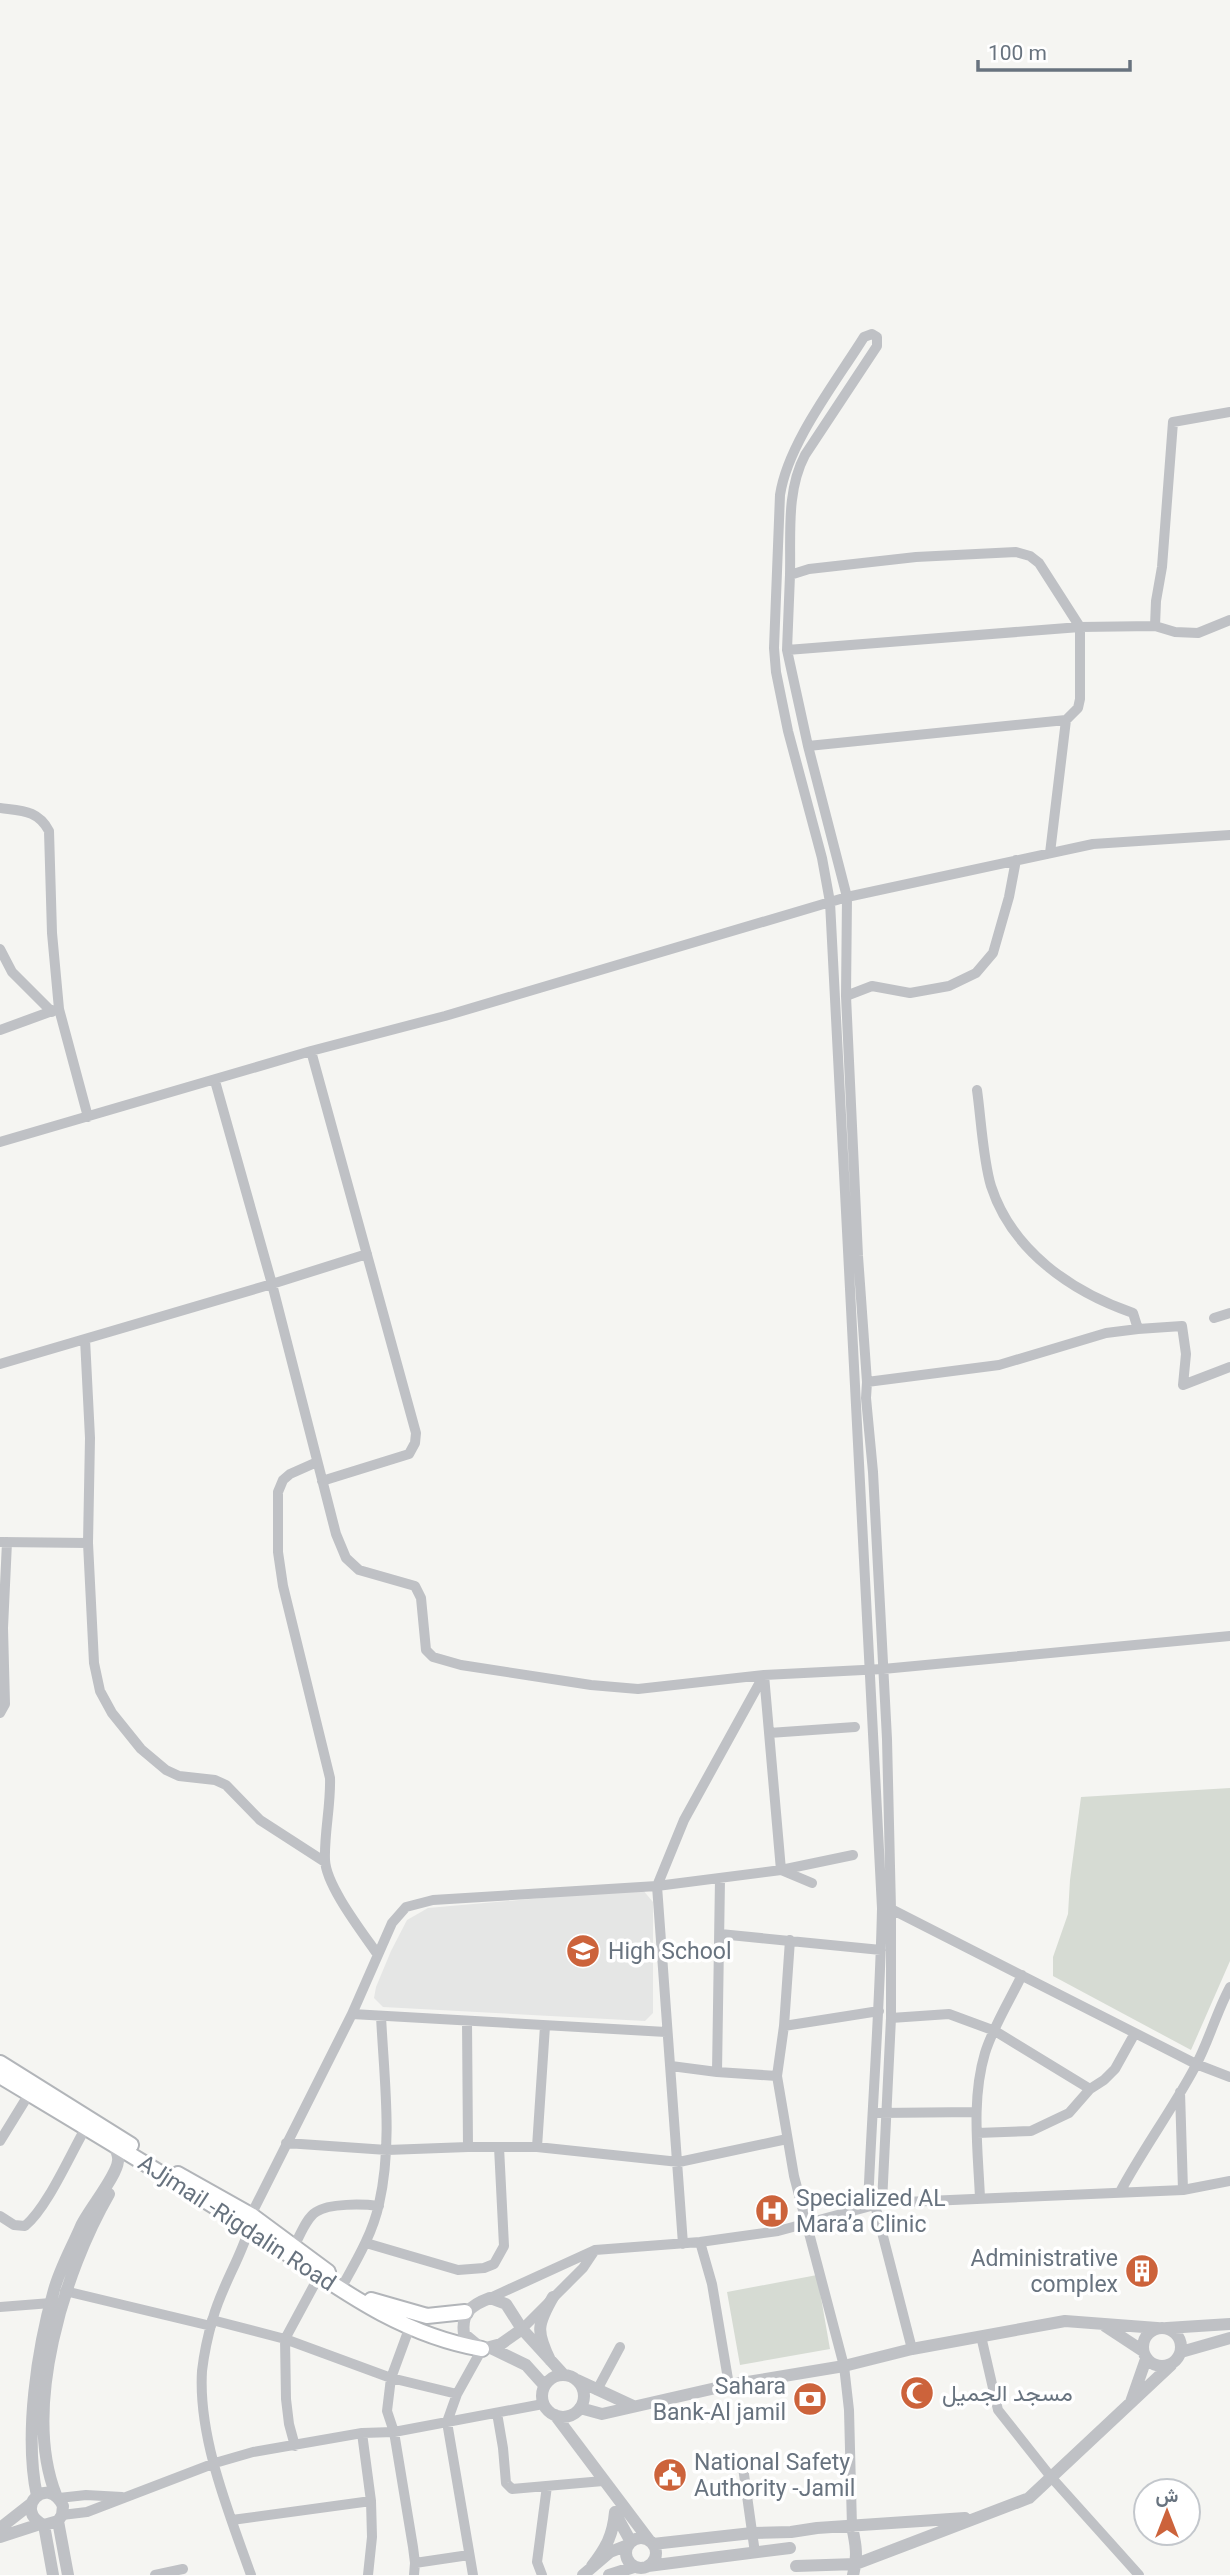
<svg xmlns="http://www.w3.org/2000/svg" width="1230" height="2575" font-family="Roboto,Vazirmatn,sans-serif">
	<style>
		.built { fill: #e5e6e5 }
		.green { fill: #d6dbd3 }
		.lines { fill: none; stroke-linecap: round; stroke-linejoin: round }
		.primary-casing { stroke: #b2b5b9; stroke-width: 18 }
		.minor { stroke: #bfc1c5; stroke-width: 10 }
		.tertiary { stroke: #bfc1c5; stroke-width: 12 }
		.primary { stroke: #fff; stroke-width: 14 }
		.labels { text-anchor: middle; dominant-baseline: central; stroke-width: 7; stroke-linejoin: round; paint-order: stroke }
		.poi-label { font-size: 23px; fill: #68737f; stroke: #fff; text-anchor: start }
		.street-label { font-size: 23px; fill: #68737f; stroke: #fff }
	</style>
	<rect width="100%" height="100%" fill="#f5f5f2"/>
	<path class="built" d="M642,1889L653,1902V2013L645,2021L383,2007L374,1998L376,1987L391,1951L407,1920L428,1908Z"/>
	<path class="green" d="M1230,1788V1961L1191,2050L1053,1976V1957L1068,1914L1070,1880L1081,1797Z
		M817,2275L830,2349L740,2365L727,2292Z"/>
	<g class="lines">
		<g class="primary-casing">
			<path id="primary" d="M0,2063L131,2145
				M0,2076C83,2126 167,2176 249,2228C325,2277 390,2333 482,2349
				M178,2174L251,2215L328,2272
				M371,2300L427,2316L465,2312"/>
		</g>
		<path class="minor" d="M790,575C791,535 786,491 805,455L877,346V337L872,334L864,337C836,382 788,443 780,495L774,648L776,672L788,731L822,858L830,902L882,1908C880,2008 872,2107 868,2206
			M1155,626L1156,601L1162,567L1173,422L1230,412
			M787,650L1080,627L1155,626L1175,632L1198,633L1230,620
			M808,746L1066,720L1078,708L1080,699V627L1039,563L1030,556L1016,552L916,557L809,569L790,575L787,650L808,746L847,897L846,996L858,1256L867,1382L866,1398L873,1472L887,1739L891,1909V2018L882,2203
			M0,808C22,811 38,810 49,831L52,933L59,1009L88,1117
			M1050,853L1066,720
			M0,949L12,972L52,1012
			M846,996L872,986L910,993L949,986L976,973L993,953L1009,897L1016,860
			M0,1030L55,1010
			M311,1051L416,1433L415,1443L409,1454L322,1481
			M215,1081L272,1284L336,1534L346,1558L359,1570L415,1586L421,1598L426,1650L433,1657L461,1665L591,1685L638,1689L764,1675L883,1669L1230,1636
			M977,1090C981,1118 983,1160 991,1186C1012,1251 1072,1292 1133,1313L1138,1329L1182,1326L1186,1354L1183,1385L1230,1367
			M0,1142L311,1051L445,1016L847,897L1093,844L1230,835
			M1214,1318L1230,1313
			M85,1339L90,1438L88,1543L94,1663L100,1691L112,1713L141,1749L166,1770L179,1776L215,1780L226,1785L260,1820L325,1862
			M0,1364L272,1284L367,1254
			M867,1382L999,1365L1106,1333L1138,1329
			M317,1462L290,1474L283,1480L278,1492V1552L283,1586L330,1778C331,1805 324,1833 325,1860C326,1886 363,1933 378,1955
			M1,1542L88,1543
			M764,1675L781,1870L812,1883
			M0,1713L5,1704L3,1628L7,1542
			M769,1733L855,1727
			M720,1879L717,2072L777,2076
			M891,1909L1196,2064L1230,2077
			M720,1934L881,1950
			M790,1940L784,2026L777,2076L794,2176L844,2366L849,2410L852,2527
			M352,2014L666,2032
			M891,2018L949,2014L995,2031L1090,2089
			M467,2021L468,2147H537L679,2162L787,2139
			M784,2026L879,2011
			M671,2066L717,2072
			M1180,2092L1183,2190
			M878,2113L976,2112
			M977,2133L1031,2131L1069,2113L1090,2089L1104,2080L1115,2069L1135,2033
			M0,2141L29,2094
			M286,2143L387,2150L468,2147
			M537,2147L545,2026
			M1120,2192C1143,2149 1172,2110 1195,2067C1209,2041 1216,2013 1230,1987
			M980,2198C978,2151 971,2100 985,2053C993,2027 1010,2000 1022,1975
			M875,2205L912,2349
			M251,2215L352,2014L392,1923L406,1907L433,1900L657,1886L781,1870L853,1855
			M0,2216L14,2225L25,2226C47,2208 70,2155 85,2129
			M249,2229C240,2259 221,2288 213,2318C208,2335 204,2354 202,2371C198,2438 229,2513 251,2575
			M700,2242L712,2284L729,2385
			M366,2243L458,2270L484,2268L494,2264L504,2246L499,2147
			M683,2244L657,1886L684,1820L764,1675
			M294,2246C300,2236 306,2218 316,2212C329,2203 363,2204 379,2206
			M344,2283C358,2258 373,2232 379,2204C393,2143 384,2078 381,2016
			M65,2291L211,2326
			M490,2298L595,2250L700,2242L778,2231L882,2203L1183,2190L1230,2181
			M0,2307L51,2303
			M212,2320L285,2339L391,2378L457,2394L447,2422L473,2575
			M409,2329L391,2378L387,2411L394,2432L413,2547L415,2563L414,2575
			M522,2329L583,2268L595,2250
			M981,2336L998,2410L1051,2477L1139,2575
			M597,2390L620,2347
			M457,2394L482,2349
			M497,2413L503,2448L506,2483L512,2489L603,2481
			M362,2433L371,2501L372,2537L368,2575
			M295,2446L289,2424L286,2399L285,2339L319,2276
			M742,2460L755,2553
			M59,2498L86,2495L122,2497
			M62,2515L87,2512L215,2463L253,2452L362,2433L394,2432L543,2404
			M232,2520L371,2501
			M415,2563L469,2555
			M155,2575L183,2569
			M542,2575L537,2562L547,2486"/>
		<path class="tertiary" d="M490,2298L506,2304L522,2329L501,2344L482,2349L464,2334C461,2313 471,2305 490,2298Z
			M1105,2326L1143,2351
			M1143 2347a19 19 0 1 1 38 0a19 19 0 1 1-38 0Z
			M1167,2328L1230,2324
			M522,2329L563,2374
			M491,2348L526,2365L544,2385
			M1181,2352L1230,2338
			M550,2360C536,2331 537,2325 553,2297
			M542 2396a21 21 0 1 1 42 0a21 21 0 1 1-42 0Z
			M577,2380L633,2406
			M1131,2402L1146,2359
			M580,2408L602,2414L729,2385L844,2366L912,2349L1065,2321L1157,2328
			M555,2415L649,2540
			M56,2495C22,2408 64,2272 109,2194
			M37,2496C24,2436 37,2349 54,2290C60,2268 72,2247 81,2226C89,2209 117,2176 118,2161C119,2156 116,2151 115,2146
			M615,2513L631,2542
			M58,2521L44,2525C12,2510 47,2473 63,2506L62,2515L58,2521L68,2575
			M44,2525L53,2575
			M852,2527C856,2544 858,2558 853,2575
			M0,2528L32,2503
			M0,2537L40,2524
			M626 2553a15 15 0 1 1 30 0a15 15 0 1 1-30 0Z
			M653,2544L752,2533L791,2532L817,2528L965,2518
			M592,2566C606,2548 613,2535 615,2512
			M648,2566L790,2548
			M796,2566L856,2564L1029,2498L1171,2365
			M583,2575L610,2552L628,2545
			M609,2575L634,2567"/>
		<use href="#primary" class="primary"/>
	</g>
	<defs>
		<g id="school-disc" transform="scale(1.75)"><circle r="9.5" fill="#cc633b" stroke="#fff"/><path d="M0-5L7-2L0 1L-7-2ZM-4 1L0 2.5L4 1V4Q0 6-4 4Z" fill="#fff"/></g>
		<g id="hospital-disc" transform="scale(1.75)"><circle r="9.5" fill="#cc633b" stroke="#fff"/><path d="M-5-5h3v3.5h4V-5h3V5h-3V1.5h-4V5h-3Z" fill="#fff"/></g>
		<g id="building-disc" transform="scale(1.75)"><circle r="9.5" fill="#cc633b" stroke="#fff"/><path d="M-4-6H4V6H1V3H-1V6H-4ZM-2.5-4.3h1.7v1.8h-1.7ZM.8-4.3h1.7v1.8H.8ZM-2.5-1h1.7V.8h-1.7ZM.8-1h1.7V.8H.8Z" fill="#fff"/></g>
		<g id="mosque-disc" transform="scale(1.75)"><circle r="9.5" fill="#cc633b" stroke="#fff"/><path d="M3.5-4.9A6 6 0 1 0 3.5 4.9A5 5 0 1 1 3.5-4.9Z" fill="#fff"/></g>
		<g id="bank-disc" transform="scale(1.75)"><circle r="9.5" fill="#cc633b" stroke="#fff"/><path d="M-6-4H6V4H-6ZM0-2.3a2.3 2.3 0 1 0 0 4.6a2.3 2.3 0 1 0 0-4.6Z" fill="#fff"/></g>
		<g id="civic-disc" transform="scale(1.75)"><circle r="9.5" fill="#cc633b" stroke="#fff"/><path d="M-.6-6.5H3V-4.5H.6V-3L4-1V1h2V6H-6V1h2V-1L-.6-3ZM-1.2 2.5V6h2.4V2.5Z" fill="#fff"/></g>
	</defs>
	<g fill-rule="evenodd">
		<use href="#school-disc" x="583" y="1951"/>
		<use href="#hospital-disc" x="772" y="2211"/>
		<use href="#building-disc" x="1142" y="2271"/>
		<use href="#mosque-disc" x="917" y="2393"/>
		<use href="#bank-disc" x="810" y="2399"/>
		<use href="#civic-disc" x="670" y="2475"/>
	</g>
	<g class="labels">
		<g class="poi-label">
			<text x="608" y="1951">High School</text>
			<text x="796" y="2198">Specialized AL<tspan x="796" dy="26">Mara’a Clinic</tspan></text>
			<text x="1118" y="2258" text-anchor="end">Administrative<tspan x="1118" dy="26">complex</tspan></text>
			<text x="786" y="2386" text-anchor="end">Sahara<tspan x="786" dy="26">Bank-Al jamil</tspan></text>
			<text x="942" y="2393">مسجد الجميل</text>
			<text x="694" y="2462">National Safety<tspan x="694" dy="26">Authority -Jamil</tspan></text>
		</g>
		<g class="street-label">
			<text transform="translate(237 2223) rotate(33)">AJjmail -Rigdalin Road</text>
		</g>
	</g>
	<g transform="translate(1167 2512)"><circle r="33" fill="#ffffff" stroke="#c3c7cc" stroke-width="2"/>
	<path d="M0-5L12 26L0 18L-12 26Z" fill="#cc633b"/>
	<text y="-10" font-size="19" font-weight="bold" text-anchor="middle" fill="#68737f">ش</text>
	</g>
	<path d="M978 60v10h152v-10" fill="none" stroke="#68737f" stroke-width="3.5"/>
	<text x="988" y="60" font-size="21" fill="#68737f" stroke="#ffffff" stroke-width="5" paint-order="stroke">100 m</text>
</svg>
